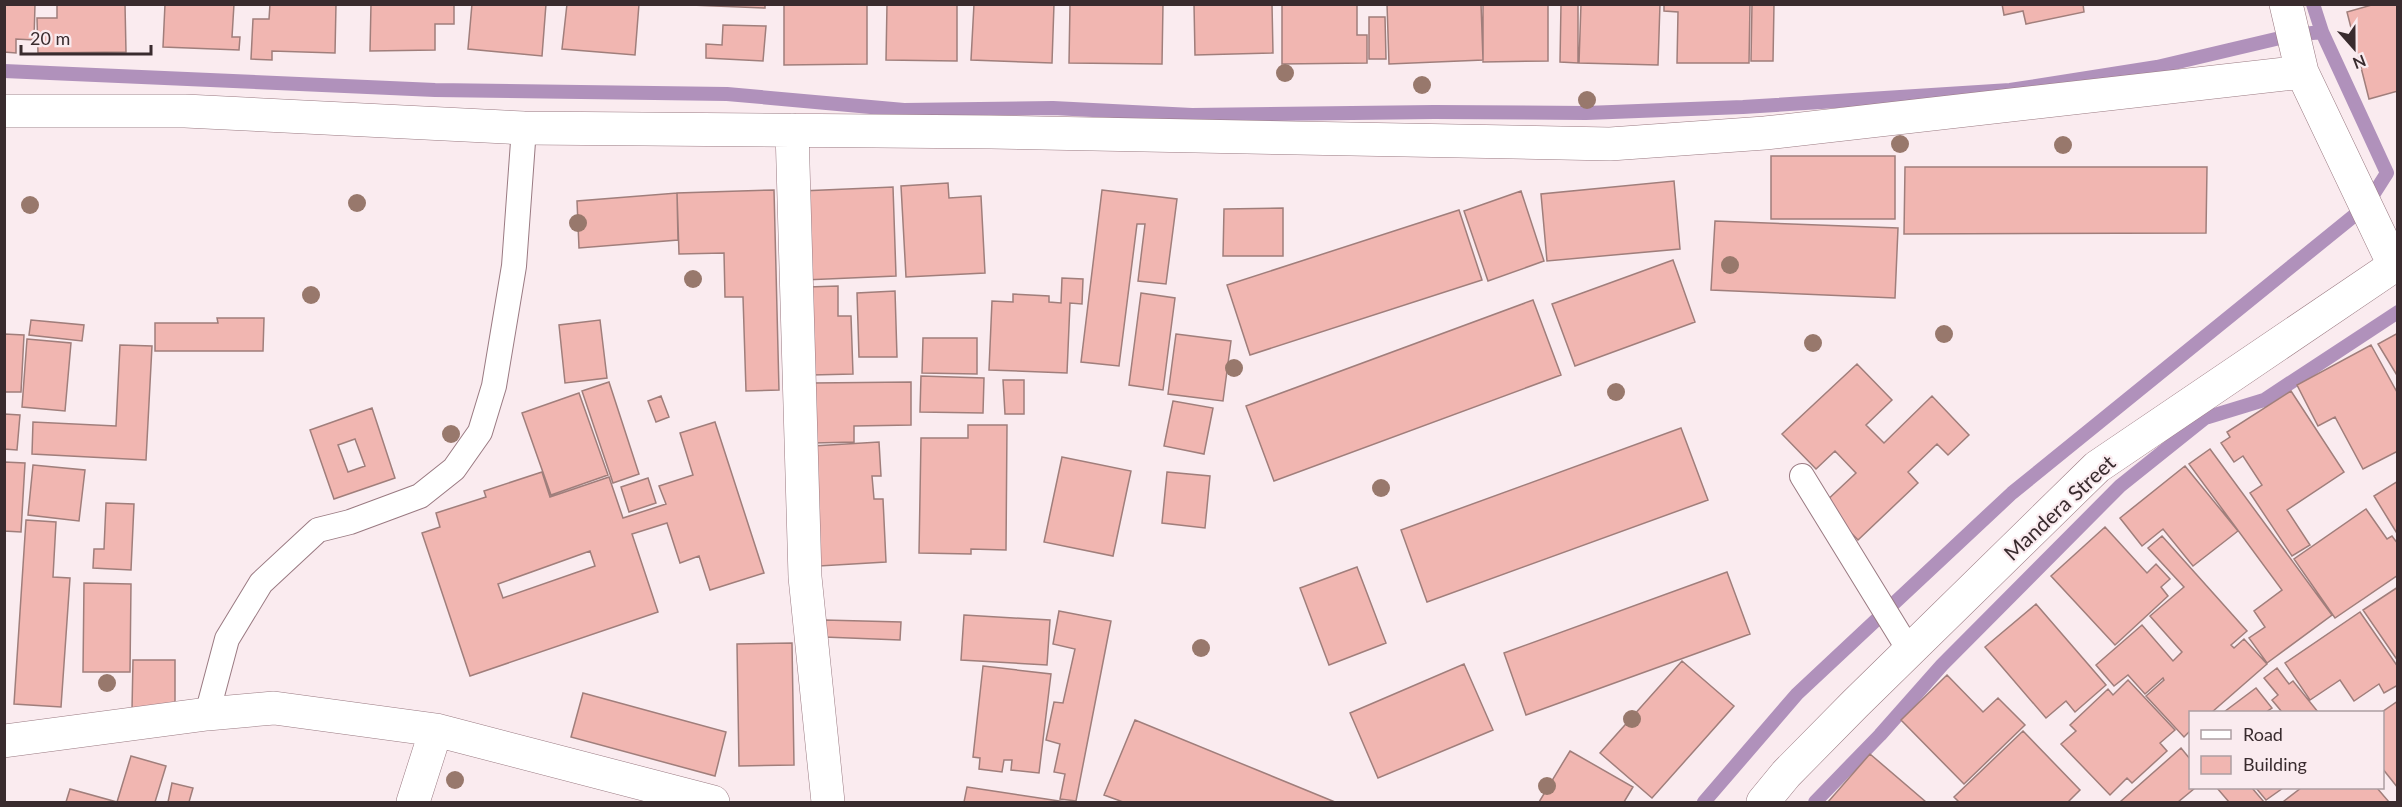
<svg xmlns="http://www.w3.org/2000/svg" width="2402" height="807" font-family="Lato,sans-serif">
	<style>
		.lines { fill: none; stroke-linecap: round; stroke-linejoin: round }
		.stream { stroke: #b091bb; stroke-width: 14 }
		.building { fill: #f1b6b1; stroke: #a07e7b; stroke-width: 1.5; fill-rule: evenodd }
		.service-casing { stroke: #9a7a82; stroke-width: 26 }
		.minor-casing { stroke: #9a7a82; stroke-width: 34 }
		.service { stroke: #fff; stroke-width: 24 }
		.minor { stroke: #fff; stroke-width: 33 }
		.tree { fill: #98786c }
		.labels { text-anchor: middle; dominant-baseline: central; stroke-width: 4.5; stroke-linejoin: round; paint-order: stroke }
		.street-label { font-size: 21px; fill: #392b2e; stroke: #faebef }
	</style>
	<rect width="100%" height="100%" fill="#faebef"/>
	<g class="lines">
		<path class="stream" d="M4,71L435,90L727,94L904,110L1053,108L1192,115L1434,112L1586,113L1743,107L2010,90L2157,67L2293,35L2322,32
			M1704,802L1797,694L2012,493L2366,206L2387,173L2322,32L2313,4
			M1815,802L1880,735L1942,665L2120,486L2205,418L2264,400L2398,312"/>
	</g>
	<path class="building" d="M4,4H35L34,40L16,39V53L4,52Z
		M57,4H125L126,52L38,53L37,18H57Z
		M165,4H234L232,37H240L239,50L163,47Z
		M270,4H336L335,53L272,51V60L251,59L253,19H269Z
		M371,4H454V24H435V50L370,51Z
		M472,4H546L542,56L468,49Z
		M567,4H639L635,55L562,49Z
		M666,4H765V8Z
		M784,4H867V64L784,65Z
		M887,4H957V61L886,60Z
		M974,4H1054L1052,63L971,60Z
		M1070,4H1163L1162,64L1069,63Z
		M1194,4H1272L1273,53L1195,55Z
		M1282,4H1357V35H1367V63L1282,64Z
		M1387,4H1481L1483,60L1389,64Z
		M1483,4H1548V61L1483,62Z
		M1561,4H1578V63L1560,62Z
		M1581,4H1660L1658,65L1579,63Z
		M1664,4H1750L1749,63H1677L1678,12L1664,11Z
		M1752,4H1774L1773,61H1751Z
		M2002,4H2083L2084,12L2026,24L2023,11L2004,15Z
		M2375,4H2398V91L2369,99L2347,12Z
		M1369,17H1385L1386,59H1369Z
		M723,25L766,26L763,61L706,58V44L722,45Z
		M1771,156H1895V219H1771Z
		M1905,167H2207L2206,233L1904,234Z
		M1674,181L1680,249L1547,261L1541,194Z
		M948,183L949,198L981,196L985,273L906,277L901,186Z
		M893,187L896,276L804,280L801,191Z
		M774,190L779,390L746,391L743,297H725L724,253L679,254L677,193Z
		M1102,190L1177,199L1166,284L1138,281L1145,224H1137L1119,366L1081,362Z
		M1521,191L1544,261L1488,281L1464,211Z
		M677,193L678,240L579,248L577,201Z
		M1283,208V256H1223L1224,209Z
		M1459,210L1482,280L1250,355L1227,285Z
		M1715,221L1898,228L1895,298L1711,290Z
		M1673,260L1695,322L1575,366L1552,304Z
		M1062,278L1083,279L1082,304L1070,303L1067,373L989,370L992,301L1013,302V294L1049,296V302L1061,303Z
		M838,286V316H851L853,374L811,375L808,287Z
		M895,291L897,357H859L857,293Z
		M1141,293L1175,298L1163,390L1129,385Z
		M1533,300L1561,375L1274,481L1246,406Z
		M217,318H264L263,351H155V323H218Z
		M31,320L84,325L82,341L29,335Z
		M600,320L607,378L565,383L559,325Z
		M2398,333V377L2378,344Z
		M4,334L24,335L21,392H4Z
		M1176,334L1231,341L1223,401L1168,394Z
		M923,338H977V374L922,373Z
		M27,339L71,343L65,411L22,407Z
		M120,345L152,346L146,460L32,454L33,422L116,426Z
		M2371,345L2398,394V451L2363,469L2335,417L2318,426L2297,385Z
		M1857,364L1892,400L1866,425L1884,443L1932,396L1969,435L1948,455L1937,444L1908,472L1918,483L1858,540L1823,504L1856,473L1835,451L1816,469L1782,434Z
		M921,376L984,378L983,413L920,412Z
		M1003,380H1024V414H1005Z
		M609,382L639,474L613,483L582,391Z
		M911,382V425L854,426V442L814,443L813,383Z
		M2291,391L2344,472L2287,510L2310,545L2292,556L2250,493L2262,485L2243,456L2234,462L2221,443L2230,437L2227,432Z
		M579,393L608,475L551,495L522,413Z
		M661,396L669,417L656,422L648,401Z
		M1173,401L1213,408L1204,454L1164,446Z
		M372,408L395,478L334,499L310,430ZM355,439L365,466L348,472L338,445Z
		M4,414L20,415L17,450L4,449Z
		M715,422L764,573L710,590L699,556L680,563L667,523L632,534L658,612L470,676L422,533L440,527L436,513L486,497L484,491L542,472L550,497L609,477L623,518L666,504L659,486L693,475L680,433ZM590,551L595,566L503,598L498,584Z
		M968,425H1007L1006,550L971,549V554L919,553L921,438H968Z
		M1681,428L1708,500L1427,602L1401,530Z
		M879,442L881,476H872L874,499H883L886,562L819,566L813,446Z
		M2210,449L2332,615L2267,663L2249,638L2265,627L2254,611L2282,590L2189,464Z
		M1062,457L1131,471L1113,556L1044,542Z
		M4,462L25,463L21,532L4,531Z
		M33,465L85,470L79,521L28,515Z
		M2185,466L2238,531L2193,566L2163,529L2142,546L2120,518Z
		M1167,472L1210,476L1205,528L1162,523Z
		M648,478L656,503L629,512L621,487Z
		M2398,481V535L2374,496Z
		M106,503L134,504L131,570L93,568L94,549H104Z
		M2366,509L2387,539L2392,536L2398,544V575L2335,618L2294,559Z
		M26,520L56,522L53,577L70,578L61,707L14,704Z
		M2105,527L2147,573L2156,564L2170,579L2161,587L2168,596L2115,645L2051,576Z
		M2162,536L2247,631L2231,645L2234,648L2244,639L2267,664L2212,712H2190V731L2184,737L2146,696L2164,680L2163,678L2145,694L2128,675L2114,686L2096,665L2142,625L2173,661L2182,652L2150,616L2184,587L2148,548Z
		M1357,567L1386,643L1329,665L1300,588Z
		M1727,572L1750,634L1526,715L1504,653Z
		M84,583L131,584L130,672H83Z
		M2398,587V661L2363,610Z
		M2036,604L2106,685L2075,712L2066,701L2046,718L1985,647Z
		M1059,611L1111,621L1076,801L1060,799L1065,774L1054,772L1060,744L1046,740L1054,702L1063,703L1075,649L1053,644Z
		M2360,612L2398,667V685L2384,693L2379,684L2354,701L2340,680L2310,700L2285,663Z
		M964,615L1050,620L1047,665L961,660Z
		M824,620L901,622L900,640L824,637Z
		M792,643L794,765L739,766L737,644Z
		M133,660H175V711L132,710Z
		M1682,661L1734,706L1652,798L1600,753Z
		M1464,664L1493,730L1378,778L1350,713Z
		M983,666L1051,674L1039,773L1011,770L1012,760H1004L1002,772L979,769L980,758L973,757Z
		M2277,668L2289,684L2293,681L2318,712H2282L2272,700L2278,695L2264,678Z
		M1947,675L1983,712L1998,698L2025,725L1964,784L1901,720Z
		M2128,680L2175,730L2160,743L2167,751L2132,783L2127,778L2110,795L2061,744L2076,731L2070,725L2108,689L2113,695Z
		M2256,688L2272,708L2266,712H2224Z
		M583,693L726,732L715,776L571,737Z
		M2398,701V788L2382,768V712Z
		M1135,720L1335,802H1123L1104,795Z
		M2023,731L2080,790L2069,801L2071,802H1959L1954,797Z
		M2181,748L2190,759V788H2195L2178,802H2120Z
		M1570,751L1633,787L1624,802H1539Z
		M1870,754L1926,802H1828Z
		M131,756L166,766L155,802H66L70,789L117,802Z
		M172,783L193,788L189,802H168Z
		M967,787L1066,802H964Z
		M2217,788H2252L2264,802H2229Z
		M2256,788H2283L2266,800Z
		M2301,788H2377L2389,802H2286L2284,801Z"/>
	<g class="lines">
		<g class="service-casing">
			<path id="service" d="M1802,476L1909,650
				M207,714L227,639L261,583L318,530L350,522L420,496L454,469L480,432L494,386L514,266L524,128"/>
		</g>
		<g class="minor-casing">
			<path id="minor" d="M2286,4L2302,72L2394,265
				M4,111H185L524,128L991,132L1610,144L1765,133L2302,72
				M792,130L805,577L828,802
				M4,741L207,714L274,708L436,730L713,802
				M413,802L436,730
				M1763,802L1786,774L1855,704L2097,467L2398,263"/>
		</g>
		<use href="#service" class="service"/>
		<use href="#minor" class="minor"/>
	</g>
	<g class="tree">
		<circle cx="1285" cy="73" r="9"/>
		<circle cx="1422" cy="85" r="9"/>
		<circle cx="1587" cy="100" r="9"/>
		<circle cx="1900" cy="144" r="9"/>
		<circle cx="2063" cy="145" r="9"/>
		<circle cx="357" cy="203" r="9"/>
		<circle cx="30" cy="205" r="9"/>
		<circle cx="578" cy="223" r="9"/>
		<circle cx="1730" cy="265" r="9"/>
		<circle cx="693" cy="279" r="9"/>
		<circle cx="311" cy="295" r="9"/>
		<circle cx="1944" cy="334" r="9"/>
		<circle cx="1813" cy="343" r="9"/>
		<circle cx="1234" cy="368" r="9"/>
		<circle cx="1616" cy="392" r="9"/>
		<circle cx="451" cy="434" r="9"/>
		<circle cx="1381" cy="488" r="9"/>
		<circle cx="1201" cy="648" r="9"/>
		<circle cx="107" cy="683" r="9"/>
		<circle cx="1632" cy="719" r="9"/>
		<circle cx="455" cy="780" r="9"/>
		<circle cx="1547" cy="786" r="9"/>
	</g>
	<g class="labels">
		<g class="street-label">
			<text transform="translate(2059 507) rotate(-43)">Mandera Street</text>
		</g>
	</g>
	<rect width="2402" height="807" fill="none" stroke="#392b2e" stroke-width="12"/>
	<rect x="2189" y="711" width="195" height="78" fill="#faebef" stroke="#ad9ea2" stroke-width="1.5"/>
	<rect x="2201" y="730" width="30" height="9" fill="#ffffff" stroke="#ad9ea2" stroke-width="1.5"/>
	<text x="2243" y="741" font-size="18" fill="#392b2e">Road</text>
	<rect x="2201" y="756" width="30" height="18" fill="#f1b6b1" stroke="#ad9ea2" stroke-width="1.5"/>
	<text x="2243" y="771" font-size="18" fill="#392b2e">Building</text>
	<g transform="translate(2354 48) rotate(159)" stroke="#faebef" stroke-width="4.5" paint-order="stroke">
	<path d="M0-4.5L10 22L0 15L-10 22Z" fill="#392b2e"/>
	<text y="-9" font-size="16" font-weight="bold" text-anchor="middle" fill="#392b2e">N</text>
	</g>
	<path d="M21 45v9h130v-9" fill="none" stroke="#392b2e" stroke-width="3"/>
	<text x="30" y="45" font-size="18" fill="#392b2e" stroke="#faebef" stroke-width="4.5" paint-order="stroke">20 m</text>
</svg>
